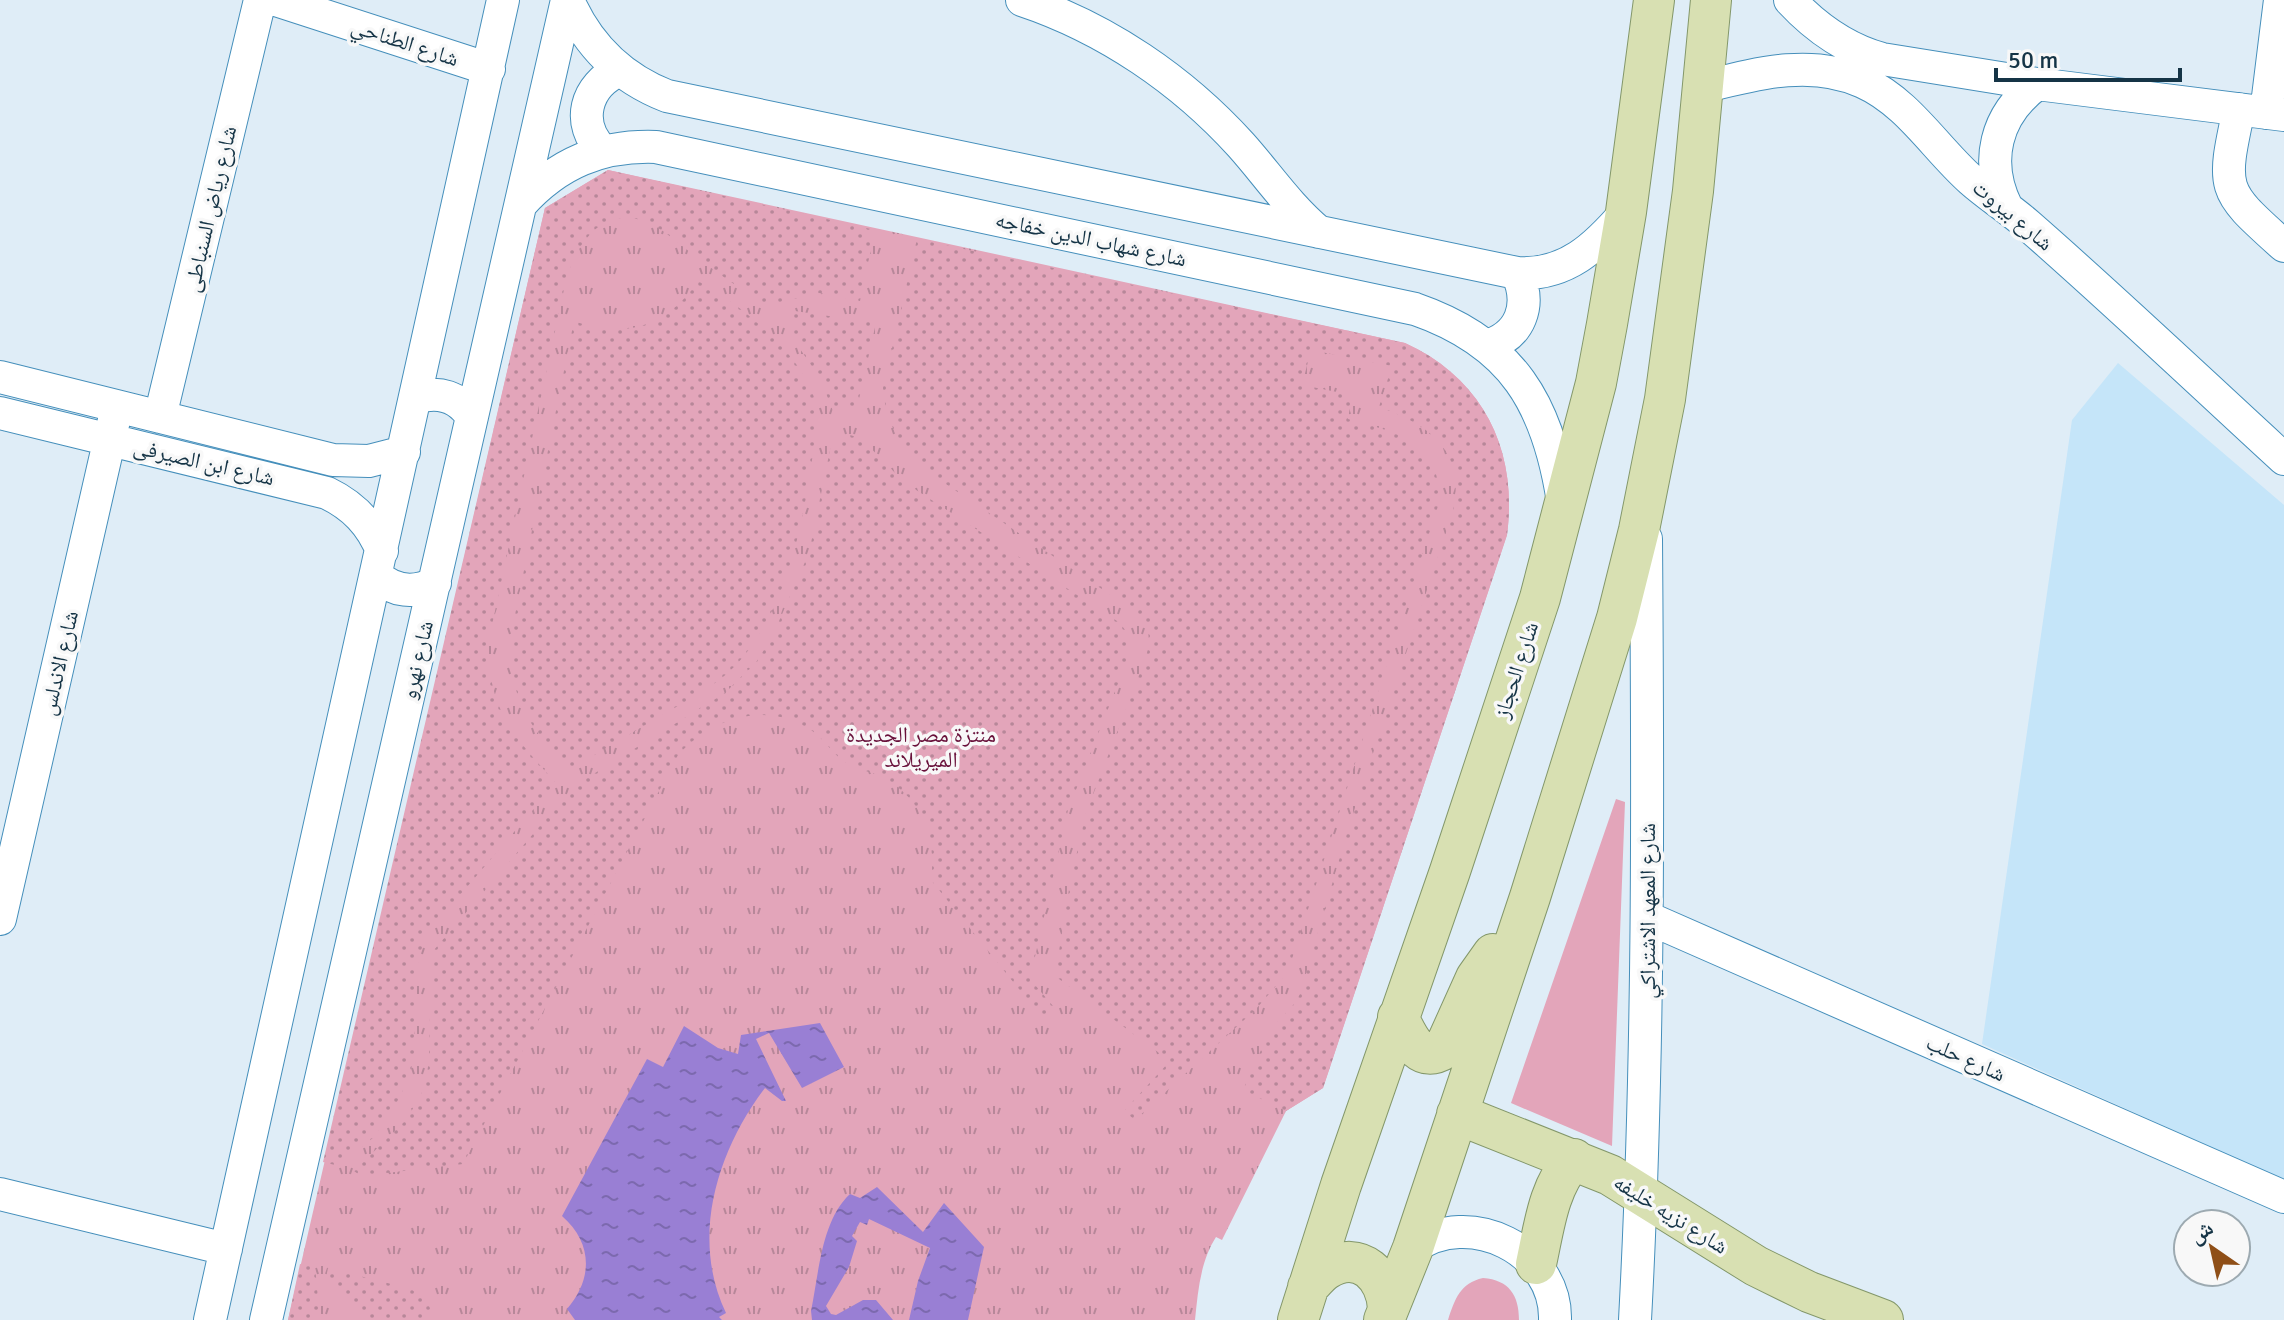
<svg xmlns="http://www.w3.org/2000/svg" width="2284" height="1320" font-family="Signika,'Noto Naskh Arabic',sans-serif">
	<style>
		.built { fill: #c5e5f9 }
		.grass { fill: #e3a5ba }
		.park { fill: url(#park-tufts) }
		.garden { fill: url(#garden-dots) }
		.water { fill: url(#water-ripples) }
		.lines { fill: none; stroke-linecap: round; stroke-linejoin: round }
		.minor-casing { stroke: #458fbb; stroke-width: 34 }
		.major-casing { stroke: #83976a; stroke-width: 42 }
		.minor { stroke: #fff; stroke-width: 32 }
		.major { stroke: #d8e0b2; stroke-width: 40 }
		.labels { text-anchor: middle; dominant-baseline: central; stroke-width: 7; stroke-linejoin: round; paint-order: stroke }
		.street-label { font-size: 22px; fill: #153446; stroke: #f8f8f8 }
		.park-label { font-size: 22px; fill: #68103a; stroke: #f8f8f8 }
	</style>
	<defs>
		<pattern id="park-tufts" width="24" height="20" patternUnits="userSpaceOnUse" patternTransform="scale(2)"><rect width="24" height="20" fill="#e3a5ba"/><path d="M3 7l-1-3M5 7V3M7 7l1-3M15 17l-1-3M17 17v-4M19 17l1-3" fill="none" stroke="#b78799"/></pattern>
		<pattern id="garden-dots" width="8" height="8" patternUnits="userSpaceOnUse" patternTransform="scale(2)"><rect width="8" height="8" fill="#e3a5ba"/><path d="M2 2h.1M6 6h.1" fill="none" stroke="#b78799" stroke-width="1.8" stroke-linecap="round"/></pattern>
		<pattern id="water-ripples" width="26" height="14" patternUnits="userSpaceOnUse" patternTransform="scale(2)"><rect width="26" height="14" fill="#997fd4"/><path d="M2 4q2-2 4 0t4 0M15 11q2-2 4 0t4 0" fill="none" stroke="#7c69ae"/></pattern>
	</defs>
	<rect width="100%" height="100%" fill="#dfedf7"/>
	<path class="built" d="M2118,363L2284,505V1180L1982,1044L2072,420Z"/>
	<path class="grass" d="M1616,799L1625,802L1612,1146L1511,1103Z
		M1483,1278C1509,1280 1519,1295 1519,1320H1448C1455,1299 1460,1283 1483,1278Z"/>
	<path class="park" d="M608,170L1405,343C1484,379 1518,451 1507,535L1323,1088L1286,1111L1222,1240L1216,1237C1200,1262 1198,1292 1195,1320H288L545,208Z"/>
	<path class="garden" d="M608,170L875,230L860,301L820,293L771,304L761,302C738,287 716,272 695,256C679,244 663,228 644,221C601,206 576,245 566,280L489,639C486,707 513,736 556,783L425,936L416,971L414,1055L410,1076L395,1106L374,1137L339,1166L323,1162L545,208Z
		M917,239L1405,343C1484,379 1518,451 1507,535L1323,1088L1286,1111L1243,1090L1270,1030L1295,1003L1300,994L1349,826L1453,511C1466,451 1430,425 1379,407L1392,366L1311,350L1302,385L1352,395L1348,419C1398,433 1445,442 1438,506L1291,962L1282,979L1256,1009L1135,1120L1124,1111L1170,1061L1055,976L1070,883L1086,813L1146,657C1152,635 1149,622 1130,608L931,474C902,451 886,425 883,388Z
		M698,281C740,304 800,352 815,400C821,419 815,441 812,460C802,529 785,615 734,667C714,687 688,700 664,714C632,733 601,751 569,770C530,728 509,698 510,640L574,321C625,340 668,326 698,281Z
		M795,311L876,323L857,408L833,411L820,378L789,333Z
		M850,435C867,439 891,471 907,484L1117,621C1131,633 1132,645 1127,661L1068,810L1030,979L1053,1006L1043,1019L931,880C937,837 922,798 882,777C869,771 854,769 842,760C831,751 823,738 811,730C766,700 711,718 678,755L463,1164L361,1176L354,1171L407,1119L425,1087L429,1060L431,968L434,950L574,786L725,693L757,661L772,637L809,553L831,445L842,436Z
		M300,1264L315,1266L320,1320H288Z
		M328,1268L411,1289L427,1301L435,1320H363L326,1278Z"/>
	<path class="water" d="M820,1023L844,1067L802,1088L769,1033L756,1039L786,1101H782L765,1088C717,1151 690,1238 726,1313L719,1317L722,1320H575L567,1309C593,1279 593,1243 562,1216L647,1059L663,1067L684,1026L718,1048L738,1054L741,1035Z
		M877,1187L923,1232L944,1203L984,1247L968,1320H909L918,1281L930,1248L869,1219L867,1225L860,1222L852,1236L857,1241L849,1267L826,1306L831,1314L836,1315L863,1300H876L893,1320H812L811,1311C819,1273 821,1221 850,1194L860,1198Z"/>
	<g class="lines">
		<g class="minor-casing">
			<path id="minor" d="M276,0L489,69
				M568,0C588,46 621,78 667,96L1517,273C1566,276 1596,247 1626,212
				M1022,0C1106,28 1182,80 1241,145C1267,174 1288,206 1319,232
				M1790,0C1816,28 1846,49 1882,59L2037,84L2284,115
				M1703,87C1755,74 1811,58 1863,82C1908,102 1935,148 1971,180C1989,196 2010,209 2028,225C2115,301 2199,381 2284,459
				M2239,109C2221,192 2222,190 2284,246
				M2266,113L2280,0
				M603,151C575,124 585,85 620,70
				M521,204C558,163 601,145 656,147L1415,309C1513,343 1548,404 1563,502
				M2007,208C1984,162 1995,115 2037,84
				M1486,346C1521,336 1532,305 1517,273
				M0,377L333,460L369,461L404,452
				M416,398C439,390 459,397 472,417
				M0,413L327,493C354,506 371,524 382,551
				M160,417L260,0
				M377,576C394,592 414,594 435,583
				M1648,918L2284,1197
				M0,919L117,407
				M0,1194L226,1249
				M1413,1248C1469,1207 1557,1250 1555,1320
				M210,1320L503,0
				M266,1320L567,0
				M1635,1320C1649,1060 1648,800 1646,539"/>
		</g>
		<g class="major-casing">
			<path id="major" d="M1398,1017C1408,1036 1418,1065 1444,1049L1476,978L1493,954
				M1457,1114L1610,1175L1756,1266L1809,1292L1883,1320
				M1536,1264C1544,1228 1548,1187 1574,1159
				M1308,1287C1314,1281 1320,1273 1327,1269C1360,1248 1387,1277 1388,1309
				M1298,1320L1341,1185L1450,871L1540,598L1596,383L1607,324L1626,212L1654,0
				M1384,1320L1413,1248L1530,897L1617,618L1639,530L1665,399L1693,191L1711,0"/>
		</g>
		<use href="#minor" class="minor"/>
		<use href="#major" class="major"/>
	</g>
	<g class="labels">
		<g class="street-label">
			<text transform="translate(405 42) rotate(18)">شارع الطناحي</text>
			<text transform="translate(210 209) rotate(-77)">شارع رياض السنباطى</text>
			<text transform="translate(2013 215) rotate(40)">شارع بيروت</text>
			<text transform="translate(1091 239) rotate(12)">شارع شهاب الدين خفاجه</text>
			<text transform="translate(204 462) rotate(13)">شارع ابن الصيرفى</text>
			<text transform="translate(417 660) rotate(-77)">شارع نهرو</text>
			<text transform="translate(59 663) rotate(-77)">شارع الاندلس</text>
			<text transform="translate(1516 670) rotate(-72)">شارع الحجاز</text>
			<text transform="translate(1647 911) rotate(-90)">شارع المعهد الاشتراكي</text>
			<text transform="translate(1966 1058) rotate(24)">شارع حلب</text>
			<text transform="translate(1671 1214) rotate(32)">شارع نزيه خليفه</text>
		</g>
		<g class="park-label">
			<text x="921" y="734">منتزة مصر الجديدة<tspan x="921" dy="25">الميريلاند</tspan></text>
		</g>
	</g>
	<g transform="translate(2212 1248) rotate(326)"><circle r="38" fill="#f8f8f8" stroke="#9daab1" stroke-width="2"/>
	<path d="M0-6L14 30L0 20L-14 30Z" fill="#8f4f17"/>
	<text y="-12" font-size="22" font-weight="bold" text-anchor="middle" fill="#153446">ش</text>
	</g>
	<path d="M1996 68v12h184v-12" fill="none" stroke="#153446" stroke-width="4"/>
	<text x="2008" y="68" font-size="24" fill="#153446" stroke="#f8f8f8" stroke-width="6" paint-order="stroke">50 m</text>
</svg>
